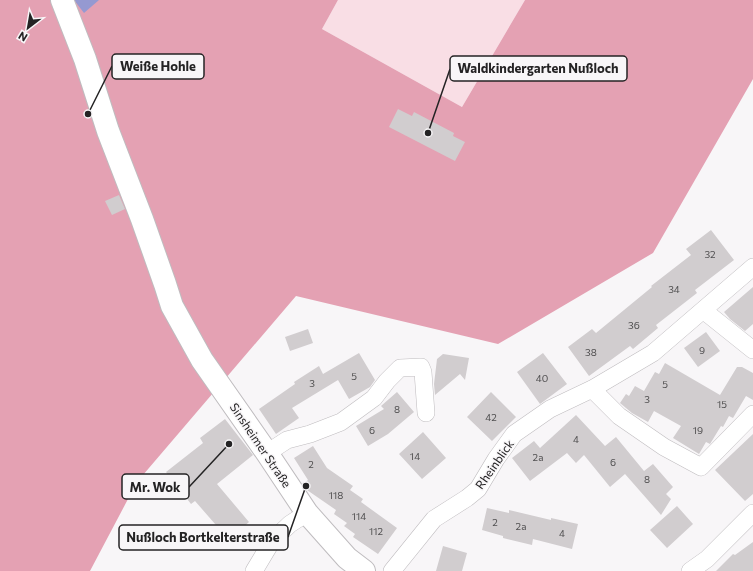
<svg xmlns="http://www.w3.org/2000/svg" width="753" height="571" font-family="Commissioner,sans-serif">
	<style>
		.green { fill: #f9dee5 }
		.forest { fill: #e4a1b3 }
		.water { fill: #9599d1 }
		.building { fill: #d1cdcf }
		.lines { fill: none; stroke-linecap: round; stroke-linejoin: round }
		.street-casing { stroke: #bfbcbf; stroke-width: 18 }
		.secondary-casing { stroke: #bfbcbf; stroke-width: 24 }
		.street { stroke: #fff; stroke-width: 17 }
		.secondary { stroke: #fff; stroke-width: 22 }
		.labels { text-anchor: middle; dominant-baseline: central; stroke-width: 3; stroke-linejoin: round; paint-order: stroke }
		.number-label { font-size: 10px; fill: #4f4e4f }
		.street-label { font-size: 12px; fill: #242324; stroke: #f8f6f8 }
		.leader { fill: none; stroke: #242324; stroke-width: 1.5 }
		.callout-dot { fill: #242324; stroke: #f8f6f8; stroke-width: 1.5 }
		.callout { fill: #f8f6f8; stroke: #242324; stroke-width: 1.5 }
		.callout-label { font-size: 13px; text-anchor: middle; font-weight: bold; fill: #242324 }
	</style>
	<rect width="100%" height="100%" fill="#f8f6f8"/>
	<path class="green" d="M338,0H525L462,107L322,29Z"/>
	<path class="forest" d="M0,0H338L322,29L462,107L525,0H753V79L653,253L498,344L296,296L137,482L90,571H0Z"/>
	<path class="water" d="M74,0H99L84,13Z"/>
	<path class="building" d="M398,109L412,116L414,112L454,133L453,136L465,142L455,161L389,127Z
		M119,195L125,209L112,215L105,201Z
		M711,230L734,260L695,290L697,293L656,325L658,328L633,349L630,346L589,376L568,347L592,329L596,333L652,287L651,286L691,255L686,249Z
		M753,287V324L745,331L730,319L724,312Z
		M308,329L313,343L290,351L285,337Z
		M706,332L720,351L698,367L684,348Z
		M359,353L375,380L370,387L349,399L338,380L292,408L299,418L276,434L259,409L295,384L294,382L319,366L323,374Z
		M543,353L567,384L540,404L517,372Z
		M443,354L469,358L465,380L460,374L435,395L434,384L437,359Z
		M665,363L720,395L737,367H742L753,373V400L746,396L733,418L729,416L723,427L721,426L710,444L706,442L699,454L673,438L681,426L654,411L648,422L632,413L620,403L626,394L629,396L635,386L644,391L655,372L659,374Z
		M397,392L414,412L388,434L368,446L356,426L384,409L381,406Z
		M491,392L516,417L492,441L467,417Z
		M576,415L605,446L616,437L644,471L653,464L673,487L666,494L671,499L661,515L625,474L610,487L584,455L576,463L567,453L530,481L512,458L534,441L540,448Z
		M225,419L253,455L217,484L249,522L229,540L195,501L191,504L166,472L203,443L200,438Z
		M423,432L446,458L422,479L399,454Z
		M753,434V494L745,501L715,470Z
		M313,446L327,468L353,486L350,490L363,499L361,502L397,528L378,554L353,537L355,534L344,526L347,523L334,514L336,510L307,490L303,484L308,480L294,458Z
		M677,506L693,524L667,548L650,530Z
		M487,508L509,513V510L551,520V518L578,524L572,549L533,539L532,545L503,538V536L482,530Z
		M753,542V571H716L733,554L735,555Z
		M443,546L467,553L462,571H436Z"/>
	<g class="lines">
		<g class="street-casing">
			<path id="street" d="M703,310L753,350
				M592,389L619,416L664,447L701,467L753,414
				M267,453L287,440L310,434L341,422L374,398L387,381L400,368L421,367L423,372L426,413
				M254,571L272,541L290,524L307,513
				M392,571L434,519L467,498L478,489L496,459L514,434L550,409L592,389L653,353L753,267
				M690,571L707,559L753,513"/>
		</g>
		<g class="secondary-casing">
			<path id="secondary" d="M62,0L85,59L108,131L142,219L165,284L172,306L202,360L267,453L307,513L347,558L364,571"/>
		</g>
		<use href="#street" class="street"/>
		<use href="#secondary" class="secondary"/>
	</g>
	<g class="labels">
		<g class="number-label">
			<text x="710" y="254">32</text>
			<text x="674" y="289">34</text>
			<text x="634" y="325">36</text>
			<text x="702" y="350">9</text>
			<text x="591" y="352">38</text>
			<text x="354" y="376">5</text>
			<text x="542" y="378">40</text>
			<text x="312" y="383">3</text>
			<text x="665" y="384">5</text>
			<text x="647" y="399">3</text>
			<text x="722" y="404">15</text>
			<text x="397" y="409">8</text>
			<text x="491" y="417">42</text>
			<text x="372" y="430">6</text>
			<text x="698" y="430">19</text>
			<text x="576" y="439">4</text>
			<text x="415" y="456">14</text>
			<text x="538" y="457">2a</text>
			<text x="613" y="462">6</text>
			<text x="311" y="464">2</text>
			<text x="647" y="479">8</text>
			<text x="336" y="495">118</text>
			<text x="359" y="516">114</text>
			<text x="495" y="522">2</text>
			<text x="521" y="526">2a</text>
			<text x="376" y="531">112</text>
			<text x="562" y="533">4</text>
		</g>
		<g class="street-label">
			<text transform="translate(261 445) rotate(56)">Sinsheimer Straße</text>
			<text transform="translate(494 464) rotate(-55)">Rheinblick</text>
		</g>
	</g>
	<path class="leader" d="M88 114L112 66M428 133L450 69M229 444L189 487M306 486L288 537"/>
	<g class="callout-dot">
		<circle cx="88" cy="114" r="4"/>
		<circle cx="428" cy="133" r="4"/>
		<circle cx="229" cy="444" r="4"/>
		<circle cx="306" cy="486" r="4"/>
	</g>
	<g class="callout">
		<rect x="112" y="54" width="92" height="25" rx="4"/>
		<rect x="450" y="56" width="177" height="25" rx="4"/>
		<rect x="122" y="474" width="67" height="25" rx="4"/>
		<rect x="119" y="525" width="169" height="25" rx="4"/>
	</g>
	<g class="callout-label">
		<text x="158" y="71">Weiße Hohle</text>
		<text x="538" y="73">Waldkindergarten Nußloch</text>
		<text x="155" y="492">Mr. Wok</text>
		<text x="203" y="542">Nußloch Bortkelterstraße</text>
	</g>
	<g transform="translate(28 28) rotate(211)" stroke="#f8f6f8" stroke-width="3" paint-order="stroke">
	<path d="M0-3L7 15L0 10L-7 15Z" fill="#242324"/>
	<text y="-6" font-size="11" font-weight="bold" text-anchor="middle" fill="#242324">N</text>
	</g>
</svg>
